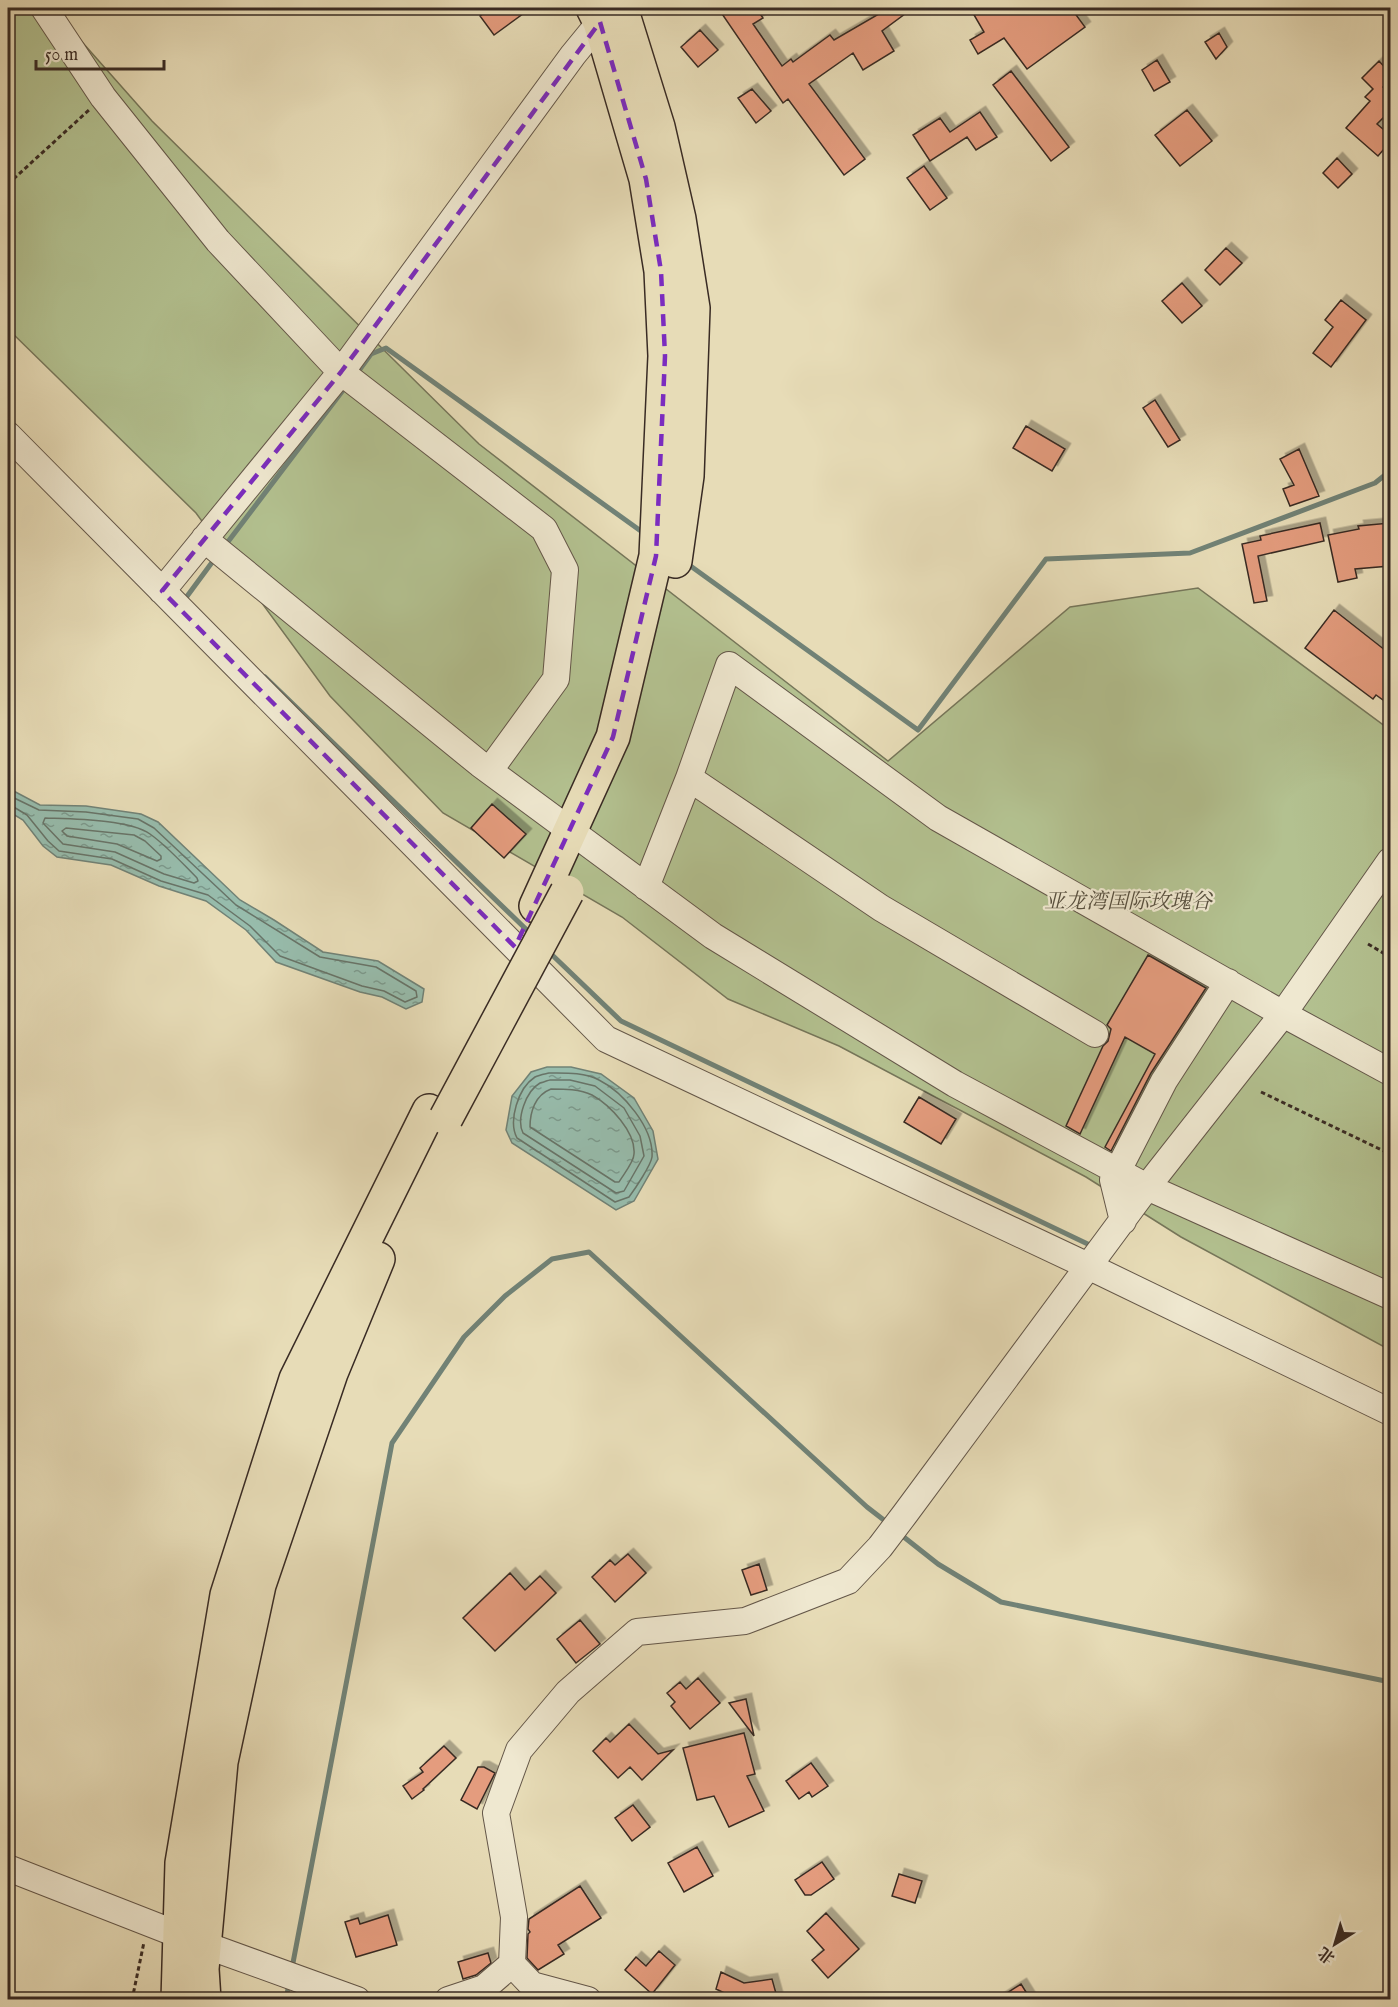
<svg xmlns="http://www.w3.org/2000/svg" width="1398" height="2007" font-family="'IM FELL English','Noto Serif SC',serif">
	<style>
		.park { fill: #b3c190; stroke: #76765a; stroke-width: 1.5 }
		.water { fill: url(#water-ripples); stroke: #718276; stroke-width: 1.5 }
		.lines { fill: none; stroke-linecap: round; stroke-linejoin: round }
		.shore { stroke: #687468; stroke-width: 1.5 }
		.stream { stroke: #718276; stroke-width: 5 }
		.building { fill: #e49c7e; stroke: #392b24; stroke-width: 1.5; filter: url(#shadow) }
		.minor-casing { stroke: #645749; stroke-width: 28 }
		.major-casing { stroke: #392b24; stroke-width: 36 }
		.path { stroke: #392b24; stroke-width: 3; stroke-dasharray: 4.5 3; stroke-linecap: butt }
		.minor { stroke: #efe8d0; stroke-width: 26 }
		.major { stroke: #e7dcb7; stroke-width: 33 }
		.major-bridge-casing { stroke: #392b24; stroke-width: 36; stroke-linecap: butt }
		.major-bridge { stroke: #e7dcb7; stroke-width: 33 }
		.marked { fill: none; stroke: #7b2cbf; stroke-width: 4.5; stroke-dasharray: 12 8; stroke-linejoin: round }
		.labels { text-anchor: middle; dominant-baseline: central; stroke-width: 4.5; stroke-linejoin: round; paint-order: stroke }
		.park-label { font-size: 21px; font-style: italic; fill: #58503f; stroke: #efe8d0 }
	</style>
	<defs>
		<pattern id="water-ripples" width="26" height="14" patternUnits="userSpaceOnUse" patternTransform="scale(1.5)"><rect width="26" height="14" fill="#97bcac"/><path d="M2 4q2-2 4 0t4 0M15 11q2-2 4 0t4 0" fill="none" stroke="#7c998c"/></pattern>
		<filter id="shadow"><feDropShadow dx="5.5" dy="-5.5" stdDeviation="0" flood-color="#0004"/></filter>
	</defs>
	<rect width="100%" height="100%" fill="#e7dcb7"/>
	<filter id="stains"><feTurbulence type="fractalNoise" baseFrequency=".00333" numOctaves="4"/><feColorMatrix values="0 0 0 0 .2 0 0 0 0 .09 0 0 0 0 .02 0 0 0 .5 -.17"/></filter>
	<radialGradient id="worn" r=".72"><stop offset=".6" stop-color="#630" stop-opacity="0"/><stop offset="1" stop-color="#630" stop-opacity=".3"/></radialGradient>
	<path class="park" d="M8,8H52L152,121L479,444L888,761L1070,607L1198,588L1390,730V1350L1181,1237L1086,1177L839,1046L728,999L622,917L443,813L330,696L196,513L8,329Z"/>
	<path class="water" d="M8,788L40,805L86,806L141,814L158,822L240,900L274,920L323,952L378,961L424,989L422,1002L406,1009L382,997L360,992L276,962L246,930L206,901L159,886L111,865L57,857L43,846L23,820L8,811Z
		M547,1067H571L601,1074L634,1098L653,1131L658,1159L634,1201L616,1210L512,1143L506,1130L512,1096L531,1072Z"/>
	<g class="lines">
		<path class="shore" d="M8,795L39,810L86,812L138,819L154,828L236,905L320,957L376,967L416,991L417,997L405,1002L384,991L362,986L280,956L250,926L208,895L161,881L112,859L59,851L48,841L27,815L12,806H8
			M45,818C71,819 129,819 150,834C167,846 182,863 197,878L198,881L194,883L164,874L115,852L63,844L43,823Z
			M66,828L134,835L145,841L161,856V859L157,861L117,844L67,836L62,831Z
			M549,1073C565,1073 584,1072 599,1080C623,1092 654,1128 652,1157C651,1165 635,1189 629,1197L615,1202L517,1138C508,1121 518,1088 535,1077C539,1075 545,1074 549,1073Z
			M550,1080H570L595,1086L624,1108L640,1136L644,1156L624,1191L616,1193L523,1133C516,1119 526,1091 540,1083C541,1083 549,1080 550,1080Z
			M551,1089C564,1089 580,1089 592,1095C610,1105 636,1132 634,1154C634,1162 623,1175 619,1182H615L530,1127C530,1112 535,1095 551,1089Z"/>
		<path class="stream" d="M355,376L371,354L386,348L645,534
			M224,547L347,385
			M685,562L918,730L1046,559L1190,553L1375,483L1390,471
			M185,599L216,557
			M265,677L532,935
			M547,950L621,1021L1094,1247
			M900,1534L938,1564L1001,1602L1390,1682
			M292,1968L392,1443L464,1337L505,1296L552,1259L589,1252L867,1507L889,1524
			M286,2000L289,1983"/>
	</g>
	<path class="building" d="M491,8H531L494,35L480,16Z
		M718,8H756L763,18L753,24L782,66L791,59L793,62L830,35L834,40L889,8H913L882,31L894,51L863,70L853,53L809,84L865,159L844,175L788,99L783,103Z
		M970,8H1071L1085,27L1027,69L1004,38L978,54L970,40L984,32Z
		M700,30L718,50L698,67L681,47Z
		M1219,33L1227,47L1216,59L1205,42Z
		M1157,60L1170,82L1154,91L1142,70Z
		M1379,61L1390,73V80L1383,87L1390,95V111L1377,124L1390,135V142L1378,156L1346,128L1370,101L1365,97L1373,89L1362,78Z
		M1011,71L1069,147L1051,161L993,85Z
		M752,89L771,111L756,123L738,98Z
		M1187,110L1212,141L1180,166L1155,135Z
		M980,112L997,137L976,150L967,137L930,161L913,135L940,118L950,132Z
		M1337,158L1352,174L1338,188L1323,173Z
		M924,166L947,198L930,210L907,178Z
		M1226,248L1242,263L1220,285L1205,270Z
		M1182,283L1202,306L1182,323L1162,301Z
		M1341,300L1366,320L1331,367L1313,353L1333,327L1325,320Z
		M1155,400L1180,440L1168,447L1143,408Z
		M1026,426L1065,449L1052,471L1013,448Z
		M1299,449L1319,496L1290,506L1283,489L1294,485L1280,459Z
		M1320,523L1324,541L1258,556L1267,601L1254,603L1242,544L1261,540L1260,536Z
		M1390,523V566L1355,569L1357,578L1338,582L1328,535L1359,529L1358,526Z
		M1334,610L1390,654V705L1376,695L1373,699L1305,648Z
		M492,804L526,834L504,858L471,828Z
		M1148,955L1206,988L1151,1073L1111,1151L1105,1147L1155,1054L1125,1037L1080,1134L1066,1126L1103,1046L1108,1041L1111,1029L1107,1025Z
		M919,1097L956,1119L941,1144L904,1122Z
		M628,1554L646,1573L615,1602L592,1577L610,1560L615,1565Z
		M759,1564L767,1590L751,1595L742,1570Z
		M510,1573L525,1590L540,1576L556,1593L495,1651L463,1618Z
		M580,1620L600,1644L576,1663L557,1639Z
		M698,1678L720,1703L690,1729L671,1706L675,1702L667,1693L680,1682L686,1689Z
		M746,1699L754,1736L729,1703Z
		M629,1724L658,1754L673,1750L642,1780L630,1767L618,1778L593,1751L606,1738L610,1742Z
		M744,1733L755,1774L747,1776L764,1811L729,1827L714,1796L697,1800L683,1748Z
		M444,1746L456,1758L423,1789L424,1790L412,1799L403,1786L423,1772L420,1768Z
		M811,1763L828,1786L812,1797L809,1792L799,1799L786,1781Z
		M478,1767H484L495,1773L477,1809L461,1800Z
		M633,1805L650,1827L632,1841L615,1818Z
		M697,1847L713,1876L684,1892L668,1863Z
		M822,1862L834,1879L811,1895H805L795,1880Z
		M899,1874L922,1881L915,1903L892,1896Z
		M580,1886L601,1918L558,1945L564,1954L538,1970L527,1958L528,1934L530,1932L528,1929L529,1919Z
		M826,1913L859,1949L828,1978L812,1960L824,1950L807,1931Z
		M388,1915L397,1945L356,1957L345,1922L358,1918L360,1924Z
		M659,1951L675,1965L652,1994L625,1970L636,1957L646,1966Z
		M488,1953L491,1963L476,1975L463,1979L458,1962Z
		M721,1972L744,1983L772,1979L777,1997L763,2000H739L716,1989Z
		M1021,1984L1031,2000H996Z"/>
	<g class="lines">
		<g class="minor-casing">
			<path id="minor" d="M44,8L103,97L218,241L341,372L544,529L565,570L556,679L495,763
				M8,435L606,1039L1088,1266L1390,1412
				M204,539L480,764L713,936L955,1084L1147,1187L1390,1296
				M162,591L341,372L573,55L600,22L610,13
				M646,887L689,778
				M1095,1034L881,908L689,778L729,665L938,818L1283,1014L1390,1072
				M1123,1221L1113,1180L1164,1081L1228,982
				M8,1868L205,1945L357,2000
				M512,1964L532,1985L588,2000
				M448,2000L484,1988L512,1964L514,1917L496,1813L519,1750L568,1692L637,1632L745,1621L848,1581L880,1547L905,1514L1147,1187L1283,1014L1390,861"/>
		</g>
		<g class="major-casing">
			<path id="major" d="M621,8L658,127L679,219L693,308L687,476L675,561
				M536,906L613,737L656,556L665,356L661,271L646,179L600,22L593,8
				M178,2000L182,1863L227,1595L296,1379L429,1111
				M204,2000L202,1969L221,1762L259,1585L331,1373L378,1259"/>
		</g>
		<path class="path" d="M8,184L89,110
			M1368,944L1390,957
			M1261,1092L1390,1154
			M132,2000L144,1942"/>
		<use href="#minor" class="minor"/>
		<use href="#major" class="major"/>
		<g class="major-bridge-casing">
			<path id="major-bridge" d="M446,1118L567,892"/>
		</g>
		<use href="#major-bridge" class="major-bridge"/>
	</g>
	<path class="marked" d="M600,22L646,179L661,271L665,356L656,556L613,737L515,947L162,591L341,372Z"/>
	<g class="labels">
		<g class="park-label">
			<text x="1128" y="902">亚龙湾国际玫瑰谷</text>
		</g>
	</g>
	<rect width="1398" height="2007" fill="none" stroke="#e7dcb7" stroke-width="30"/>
	<rect x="9" y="9" width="1380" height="1989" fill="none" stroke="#392b24" stroke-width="3"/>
	<rect x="15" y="15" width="1368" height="1977" fill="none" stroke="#392b24" stroke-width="1.5"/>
	<g transform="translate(1335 1944) rotate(217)" stroke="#efe8d0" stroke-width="4.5" paint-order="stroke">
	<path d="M0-4.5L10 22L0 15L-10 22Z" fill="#392b24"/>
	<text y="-9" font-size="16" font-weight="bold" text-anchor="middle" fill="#392b24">北</text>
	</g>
	<path d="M36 60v9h128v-9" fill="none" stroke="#392b24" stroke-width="3"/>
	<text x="45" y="60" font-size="18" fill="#392b24" stroke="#efe8d0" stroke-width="4.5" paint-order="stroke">50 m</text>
	<rect width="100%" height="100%" filter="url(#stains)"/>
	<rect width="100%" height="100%" fill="url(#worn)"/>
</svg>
